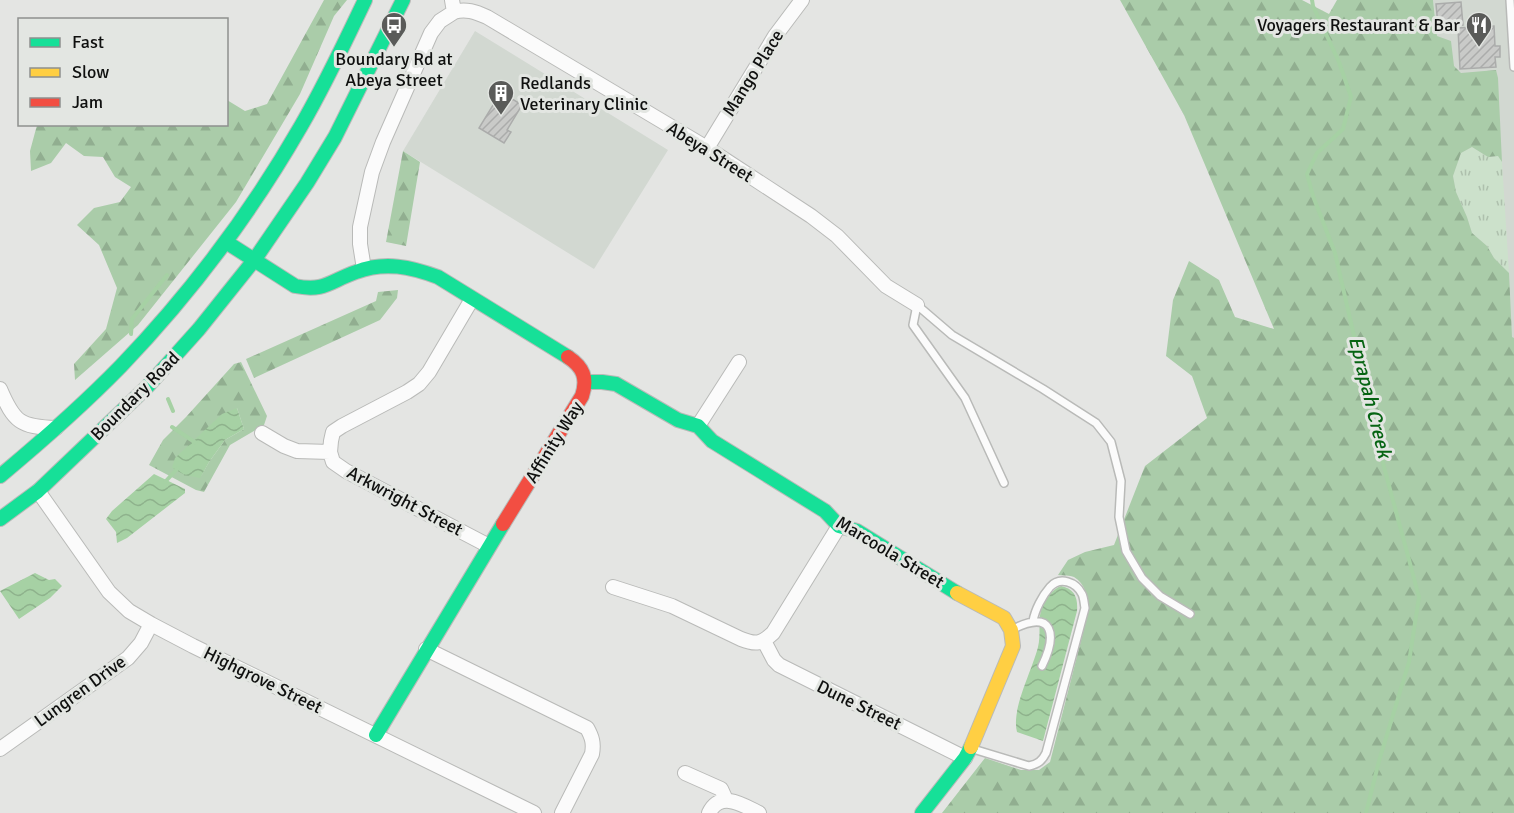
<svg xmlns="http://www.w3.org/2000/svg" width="1514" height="813" font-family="Signika,sans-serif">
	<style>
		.built { fill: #d2d8d1 }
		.grass { fill: url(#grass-tufts) }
		.forest { fill: url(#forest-firs); fill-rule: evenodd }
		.water { fill: url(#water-waves) }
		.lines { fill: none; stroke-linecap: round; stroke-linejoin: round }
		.stream { stroke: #a6d1a4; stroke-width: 4 }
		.building { fill: url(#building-hatch); stroke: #abacab; stroke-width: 1.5 }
		.lane-casing { stroke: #b9bab8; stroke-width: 10 }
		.street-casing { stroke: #b9bab8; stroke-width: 16 }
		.fast-casing { stroke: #b9bab8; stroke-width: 16 }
		.slow-casing { stroke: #b9bab8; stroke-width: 16 }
		.jam-casing { stroke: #b9bab8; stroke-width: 16 }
		.lane { stroke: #fbfbfb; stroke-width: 7 }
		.street { stroke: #fbfbfb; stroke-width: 14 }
		.fast { stroke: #16e098; stroke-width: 14 }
		.slow { stroke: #ffcf43; stroke-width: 14 }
		.jam { stroke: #f24e42; stroke-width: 14 }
		.labels { text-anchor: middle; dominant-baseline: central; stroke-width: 6; stroke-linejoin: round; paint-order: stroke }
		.poi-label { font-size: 18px; fill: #0f100f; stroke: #e3e6e2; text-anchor: end }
		.street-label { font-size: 18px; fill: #0f100f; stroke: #e3e6e2 }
		.water-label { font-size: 20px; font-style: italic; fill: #066413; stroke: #e3e6e2 }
	</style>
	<defs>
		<pattern id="grass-tufts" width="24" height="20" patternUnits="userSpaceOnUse" patternTransform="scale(1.5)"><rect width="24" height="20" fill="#cce1cb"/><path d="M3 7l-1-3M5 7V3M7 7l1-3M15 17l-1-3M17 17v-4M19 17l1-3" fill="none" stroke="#aec0ad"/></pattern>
		<pattern id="forest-firs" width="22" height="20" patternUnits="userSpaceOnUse" patternTransform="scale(1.5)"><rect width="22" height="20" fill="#aacca9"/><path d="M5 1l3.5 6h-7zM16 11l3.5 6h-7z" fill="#91ae90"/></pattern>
		<pattern id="water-waves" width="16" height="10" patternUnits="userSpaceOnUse" patternTransform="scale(1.5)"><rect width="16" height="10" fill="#a6d1a4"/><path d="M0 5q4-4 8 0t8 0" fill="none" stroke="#8eb28c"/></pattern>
		<pattern id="building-hatch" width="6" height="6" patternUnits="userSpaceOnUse" patternTransform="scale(1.5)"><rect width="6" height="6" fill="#c9cac8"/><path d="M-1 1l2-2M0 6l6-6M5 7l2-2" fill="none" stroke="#abacab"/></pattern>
	</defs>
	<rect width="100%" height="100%" fill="#e4e5e3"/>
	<path class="built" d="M1433,0H1514V338L1448,343L1436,48L1437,31Z
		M475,31L668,150L594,269L403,151Z"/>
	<path class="grass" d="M1472,147L1488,157L1498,156L1502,162L1509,273L1494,258L1487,246L1472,233L1467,217L1456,192L1453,176L1461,153Z"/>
	<path class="forest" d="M324,0H347L334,16L300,94L236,202L138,325L75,380L74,364L106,329L117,288L99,245L77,225L94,208L120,202L131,187L115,177L103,157L84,156L66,143L51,163L31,171L30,151L37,125L226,124L227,100L245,111L267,104Z
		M1120,0H1302L1329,14L1337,0H1433L1437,36L1451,41L1454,66L1461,73L1496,70L1498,78L1502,162L1498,156L1488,157L1472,147L1461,153L1453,176L1456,192L1467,217L1472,233L1487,246L1494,258L1509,273L1512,337L1514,338V813H942L985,758L1021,770H1039L1050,762L1089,609C1088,598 1085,583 1074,577C1070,575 1063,576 1058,575L1068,560L1085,552L1114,545L1145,466L1207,418L1192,376L1166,356L1173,300L1189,261L1219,280L1235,317L1274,329L1184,115Z
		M403,151L420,162L406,246L386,242Z
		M398,290L397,298L380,320L254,378L246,359L376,301L378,292Z
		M241,362L267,416L264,425L230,445L204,492L196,490L149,465L163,440L186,417L234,364ZM237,408L244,429L225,440L209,462L200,478Z"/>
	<path class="water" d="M237,408L244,429L225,440L209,462L200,478L185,475L172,468L175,458L222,414Z
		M154,474L185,489V493L127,538L117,543L116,532L106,519L112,511Z
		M35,573L49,580L55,579L62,586L50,598L19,619L0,591Z
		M1061,586C1075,589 1078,598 1077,611L1043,741L1017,732C1011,709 1032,671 1038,647C1041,635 1038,622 1041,610C1044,601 1052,589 1061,586Z"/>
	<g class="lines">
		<path class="stream" d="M1312,0L1313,6L1339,62L1351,97L1343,129L1317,153L1307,174L1313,196L1335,253L1384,467L1419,597L1409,662L1379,761L1366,813
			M131,334L132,319L167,275
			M168,399L173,411
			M172,427L196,443
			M165,482L178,468"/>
	</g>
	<path class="building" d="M1461,2L1463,25L1438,26L1436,4Z
		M1494,26L1495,46H1500V57H1495L1496,67L1460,69L1458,28Z
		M501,92L522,105L507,130L511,132L504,143L479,128Z"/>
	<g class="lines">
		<g class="lane-casing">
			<path id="lane" d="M1510,0L1514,67
				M1004,483L965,398L913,325L917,305L952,335L1043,389L1096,423L1111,442L1121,481L1119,517L1126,551L1142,578L1160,596L1190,614
				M1013,629C1054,609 1057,635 1042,666
				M973,749L1029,766C1038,764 1042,761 1046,753L1085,608C1084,603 1084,598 1082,594C1076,582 1060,576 1050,587C1042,596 1035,610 1033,621"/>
		</g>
		<g class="street-casing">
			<path id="street" d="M454,12C465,8 476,12 487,17L707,148L811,216L837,236L886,286L917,305
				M707,148L775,36L802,0
				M364,269L360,244V227L372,172L383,142L431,33L440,21L454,12L452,0
				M472,299L429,372L419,384L407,392L342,426L333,432L331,441L330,452L333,462L346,471L489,546
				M0,389C14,422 20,427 56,428
				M698,426L739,362
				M262,433L284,446L297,451L330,452
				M38,491L109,592L129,611L151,624L193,646L534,813
				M613,587L672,606L741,639C756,645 761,644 773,633L839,526
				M764,641L774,660L779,665L965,758
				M426,649L587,728C592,737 594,743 592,754L562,813
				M0,749L128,658L141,643L151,624
				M685,773L721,789L726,800
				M709,813C720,790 743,805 759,813"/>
		</g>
		<g class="fast-casing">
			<path id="fast" d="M226,242L295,286C325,292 330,281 356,272C385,261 411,267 438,277L568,357
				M585,382H602L616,384L678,420L698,426L712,441L825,511L839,526L857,531L957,593
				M0,476C42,441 83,405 121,366C190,294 251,213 301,126C325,85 345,42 365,0
				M0,519L38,491L147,387L199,329L255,259L307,183L335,137L403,0
				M376,735L503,524
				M922,813L965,758L971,747"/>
		</g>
		<g class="slow-casing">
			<path id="slow" d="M957,593L1004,618L1011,630L1013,646L971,747"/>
		</g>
		<g class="jam-casing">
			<path id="jam" d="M503,524L582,396C588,378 583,367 568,357"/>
		</g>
		<use href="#lane" class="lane"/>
		<use href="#street" class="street"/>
		<use href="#fast" class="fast"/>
		<use href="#slow" class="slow"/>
		<use href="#jam" class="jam"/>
	</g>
	<defs>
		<g id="bus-pin" transform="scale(1.35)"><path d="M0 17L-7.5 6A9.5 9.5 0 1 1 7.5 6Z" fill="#5a5b59" stroke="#e3e6e2"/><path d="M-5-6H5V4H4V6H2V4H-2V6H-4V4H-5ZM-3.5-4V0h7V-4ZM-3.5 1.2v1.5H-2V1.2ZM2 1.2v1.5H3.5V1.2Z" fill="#fff"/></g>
		<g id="restaurant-pin" transform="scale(1.35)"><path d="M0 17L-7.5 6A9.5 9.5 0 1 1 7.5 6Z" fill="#5a5b59" stroke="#e3e6e2"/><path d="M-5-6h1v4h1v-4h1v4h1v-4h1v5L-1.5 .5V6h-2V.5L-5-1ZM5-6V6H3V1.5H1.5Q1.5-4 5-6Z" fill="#fff"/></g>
		<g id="building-pin" transform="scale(1.35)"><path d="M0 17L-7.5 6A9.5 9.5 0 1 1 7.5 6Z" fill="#5a5b59" stroke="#e3e6e2"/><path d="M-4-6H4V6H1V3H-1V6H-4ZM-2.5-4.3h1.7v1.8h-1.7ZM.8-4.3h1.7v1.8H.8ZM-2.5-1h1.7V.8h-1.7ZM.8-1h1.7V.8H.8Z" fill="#fff"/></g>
	</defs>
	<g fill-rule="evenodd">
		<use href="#bus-pin" x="394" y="25"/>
		<use href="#restaurant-pin" x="1479" y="25"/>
		<use href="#building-pin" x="501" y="93"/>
	</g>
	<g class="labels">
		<g class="poi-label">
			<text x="1460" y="25">Voyagers Restaurant &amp; Bar</text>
			<text x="394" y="59" text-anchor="middle">Boundary Rd at<tspan x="394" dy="21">Abeya Street</tspan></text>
			<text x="520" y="83" text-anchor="start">Redlands<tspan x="520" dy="21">Veterinary Clinic</tspan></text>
		</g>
		<g class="street-label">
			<text transform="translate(753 73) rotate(-58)">Mango Place</text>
			<text transform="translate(710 152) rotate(32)">Abeya Street</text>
			<text transform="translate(135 396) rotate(-45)">Boundary Road</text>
			<text transform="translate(554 442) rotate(-58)">Affinity Way</text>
			<text transform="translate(405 501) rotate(28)">Arkwright Street</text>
			<text transform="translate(890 552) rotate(31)">Marcoola Street</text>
			<text transform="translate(263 680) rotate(26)">Highgrove Street</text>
			<text transform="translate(80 691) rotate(-36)">Lungren Drive</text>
			<text transform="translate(859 705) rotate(26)">Dune Street</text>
		</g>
		<g class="water-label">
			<text transform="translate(1370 397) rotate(76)">Eprapah Creek</text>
		</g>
	</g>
	<rect x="18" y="18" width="210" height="108" fill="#e3e6e2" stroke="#8e908e" stroke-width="1.5"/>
	<rect x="30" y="38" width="30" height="9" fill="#16e098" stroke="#8e908e" stroke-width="1.5"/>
	<text x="72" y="48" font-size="18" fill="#0f100f">Fast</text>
	<rect x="30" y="68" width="30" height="9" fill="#ffcf43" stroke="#8e908e" stroke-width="1.5"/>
	<text x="72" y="78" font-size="18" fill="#0f100f">Slow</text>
	<rect x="30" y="98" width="30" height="9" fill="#f24e42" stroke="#8e908e" stroke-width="1.5"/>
	<text x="72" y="108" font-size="18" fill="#0f100f">Jam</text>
</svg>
